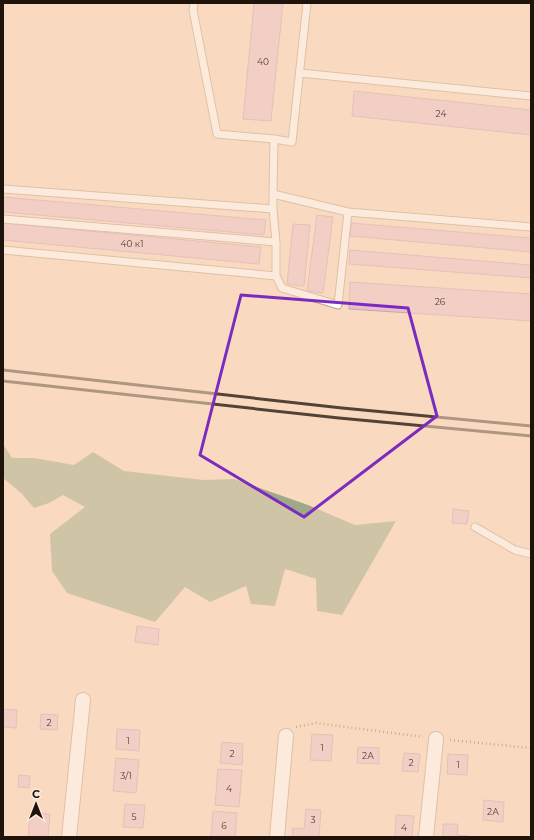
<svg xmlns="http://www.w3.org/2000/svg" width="534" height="840" font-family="Montserrat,sans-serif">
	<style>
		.forest { fill: #9da988 }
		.building { fill: #e8bfcc; stroke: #caa3af }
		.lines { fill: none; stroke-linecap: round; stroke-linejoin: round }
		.service-casing { stroke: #bea188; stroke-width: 9 }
		.minor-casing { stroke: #bea188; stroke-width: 16 }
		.path { stroke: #8e7967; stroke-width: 2.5; stroke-dasharray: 1 3; stroke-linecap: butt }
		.service { stroke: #fff; stroke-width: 7 }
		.minor { stroke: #fff; stroke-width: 14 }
		.rail { stroke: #534336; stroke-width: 3 }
		.marked { fill: none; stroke: #7b2cbf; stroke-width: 3; stroke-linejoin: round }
		.labels { text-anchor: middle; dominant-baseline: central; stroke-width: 3; stroke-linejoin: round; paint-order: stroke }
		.number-label { font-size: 9px; fill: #513f3b }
	</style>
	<rect width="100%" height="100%" fill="#f9dac0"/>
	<path class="forest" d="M3,444L12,458H34L74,465L93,452L124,471L204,480L234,479L308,505L355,525L396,521L342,615L317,611L316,579L285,569L275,606L251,604L246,586L210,602L185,587L155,622L67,593L52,571L50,534L85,507L63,495L49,503L34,508L22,494L3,478Z"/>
	<path class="building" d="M254,3H283L271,121L243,119Z
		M354,91L531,110V135L352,116Z
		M3,197L266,220L264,235L3,212Z
		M317,215L333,217L323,293L307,291Z
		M3,223L261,247L259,264L3,240Z
		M351,223L531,238V252L350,236Z
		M293,224L310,225L304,286L287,284Z
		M350,250L531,265V278L349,264Z
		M350,282L531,294V321L349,309Z
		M453,509L469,511L467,524L452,523Z
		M137,626L159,629L158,645L135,642Z
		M3,709L17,710L16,728L3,727Z
		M41,714L58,715L57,730L40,729Z
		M117,729L140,730L139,751L116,749Z
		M312,734L333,735L331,761L310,760Z
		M222,742L243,744L242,765L220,763Z
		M358,747L379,748V764L357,763Z
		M404,753L420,754L418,772L402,771Z
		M448,754L468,755L467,775L447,774Z
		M116,758L139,760L136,793L113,791Z
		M218,769L242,770L239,807L215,805Z
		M19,775L30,776L29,788L18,787Z
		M484,800L504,802L503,822L483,820Z
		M125,804L145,805L143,828L123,827Z
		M306,809L321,810L319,837H292L293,828L304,829Z
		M213,811L237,813L235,837H211Z
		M30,813L50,814L48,837H28Z
		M396,815L414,816L412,837H395Z
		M443,824H458L457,835L469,836V837H443Z"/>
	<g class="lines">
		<g class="service-casing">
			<path id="service" d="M194,3L193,10L217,134L274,139L273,194L348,212L531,227
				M300,73L531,96
				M274,139L292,142L307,3
				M3,189L273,209V194
				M3,219L276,242
				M3,250L276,276V242L273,209
				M276,276L282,288L338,305L348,212
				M475,527L515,550L531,554"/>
		</g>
		<g class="minor-casing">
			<path id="minor" d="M69,837L83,700
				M277,837L286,736
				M426,837L436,739"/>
		</g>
		<path class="path" d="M296,727L316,723L423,737
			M450,740L531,748"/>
		<use href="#service" class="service"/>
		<use href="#minor" class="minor"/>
		<path class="rail" d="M3,370L342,408L531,426
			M3,381L339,418L531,436"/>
	</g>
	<path d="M0 0H534V840H0ZM241,295L408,308L437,416L304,517L200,455Z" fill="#f9dac0" fill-opacity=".55" fill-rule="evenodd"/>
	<path class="marked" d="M241,295L408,308L437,416L304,517L200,455Z"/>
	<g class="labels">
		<g class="number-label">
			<text x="263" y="61">40</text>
			<text x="441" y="113">24</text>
			<text x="132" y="243">40 к1</text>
			<text x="440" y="301">26</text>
			<text x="49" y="722">2</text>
			<text x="128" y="740">1</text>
			<text x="322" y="747">1</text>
			<text x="232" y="753">2</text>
			<text x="368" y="755">2А</text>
			<text x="411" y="762">2</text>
			<text x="458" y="764">1</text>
			<text x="126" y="775">3/1</text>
			<text x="229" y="788">4</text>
			<text x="493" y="811">2А</text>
			<text x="134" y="816">5</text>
			<text x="313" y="819">3</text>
			<text x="224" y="825">6</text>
			<text x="404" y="827">4</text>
		</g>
	</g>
	<rect width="534" height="840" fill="none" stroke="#1f140b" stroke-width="8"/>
	<g transform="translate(36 804)" stroke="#fdeada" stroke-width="3" paint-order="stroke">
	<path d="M0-3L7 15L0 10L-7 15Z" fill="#1f140b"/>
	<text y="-6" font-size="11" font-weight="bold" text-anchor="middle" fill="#1f140b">С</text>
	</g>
</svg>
